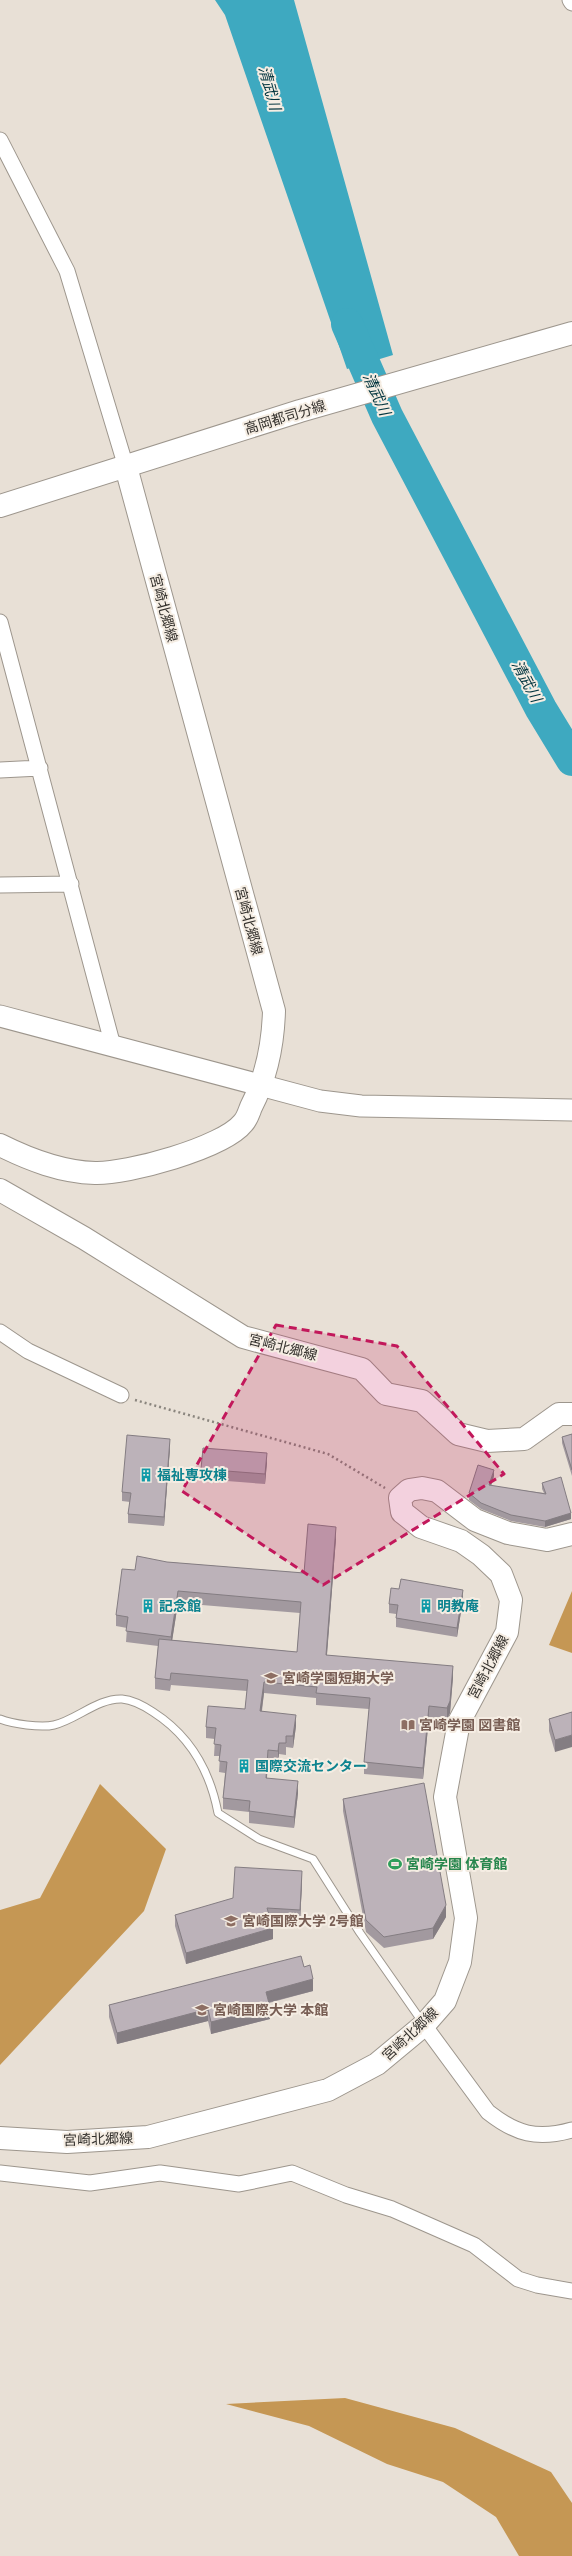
<svg xmlns="http://www.w3.org/2000/svg" width="572" height="2556" font-family="'Archivo Narrow','Noto Sans JP',sans-serif">
	<style>
		.forest { fill: #c59754 }
		.water { fill: #3ea9c0 }
		.lines { fill: none; stroke-linecap: round; stroke-linejoin: round }
		.river { stroke: #3ea9c0; stroke-width: 32 }
		.lane-casing { stroke: #9d968d; stroke-width: 9 }
		.street-casing { stroke: #9d968d; stroke-width: 17 }
		.secondary-casing { stroke: #9d968d; stroke-width: 23 }
		.primary-casing { stroke: #9d968d; stroke-width: 24 }
		.path { stroke: #8a857e; stroke-width: 2.5; stroke-dasharray: 2 3; stroke-linecap: butt }
		.lane { stroke: #fff; stroke-width: 7 }
		.street { stroke: #fff; stroke-width: 15 }
		.secondary { stroke: #fff; stroke-width: 21 }
		.primary { stroke: #fff; stroke-width: 22 }
		.wall { fill: #a2999f; fill-rule: evenodd }
		.shaded-wall { fill: #847d82 }
		.building { fill: #bcb2b9; stroke: #847d82 }
		.marked { fill: #c2185b; fill-opacity: 0.2; stroke: #c2185b; stroke-width: 3; stroke-dasharray: 8 5; stroke-linejoin: round }
		.labels { text-anchor: middle; dominant-baseline: central; stroke-width: 4; stroke-linejoin: round; paint-order: stroke }
		.street-label { font-size: 14px; fill: #35322e; stroke: #f5ede3 }
		.culture-label { font-size: 14px; font-weight: bold; fill: #0d838f; stroke: #f5ede3; text-anchor: start }
		.education-label { font-size: 14px; font-weight: bold; fill: #785e54; stroke: #f5ede3; text-anchor: start }
		.leisure-label { font-size: 14px; font-weight: bold; fill: #27864d; stroke: #f5ede3; text-anchor: start }
		.water-label { font-size: 15px; font-style: italic; fill: #02353f; stroke: #f5ede3 }
	</style>
	<rect width="100%" height="100%" fill="#e8e0d6"/>
	<path class="forest" d="M572,1591V1653L549,1645Z
		M100,1784L166,1849L144,1911L0,2065V1910L40,1898Z
		M345,2398L455,2428L551,2472L572,2503V2556H519L496,2517L443,2482L387,2464L309,2426L226,2404Z"/>
	<path class="water" d="M215,0H294L393,355L347,369L225,15Z"/>
	<g class="lines">
		<path class="river" d="M347,324L387,416L541,709L572,760"/>
		<g class="lane-casing">
			<path id="lane" d="M0,1719C12,1724 41,1728 54,1725C76,1720 98,1698 122,1699C133,1700 144,1706 153,1712C189,1735 210,1771 218,1813L259,1839L313,1859L360,1933L423,2023"/>
		</g>
		<g class="street-casing">
			<path id="street" d="M570,0L572,3
				M0,140L67,271L126,467
				M0,622L113,1046
				M0,770L40,768
				M0,885L71,884
				M0,1332L28,1351L121,1395
				M424,2025L488,2112C516,2134 537,2140 572,2130
				M0,2173L90,2183L160,2173L239,2184L292,2173L346,2195L392,2209L474,2245L518,2279L537,2285L572,2291"/>
		</g>
		<g class="secondary-casing">
			<path id="secondary" d="M0,1016L320,1101L361,1106L572,1110"/>
		</g>
		<g class="primary-casing">
			<path id="primary" d="M0,506L300,411L572,333
				M0,1145C30,1160 61,1172 95,1173C127,1174 223,1148 243,1123C247,1119 249,1112 251,1107C267,1076 273,1045 274,1011L126,467
				M0,1190L84,1238L243,1337L362,1369L386,1394L422,1401L458,1434L487,1441L524,1439L559,1414H572
				M0,2138L67,2142L148,2137L328,2090L377,2064L424,2025L445,2001L460,1962L466,1918L445,1797L459,1722L507,1632L511,1600L501,1574L481,1555L461,1541L421,1527L402,1512L400,1498L409,1490L422,1488L437,1491L475,1520L508,1533L547,1540L572,1534"/>
		</g>
		<path class="path" d="M135,1400L328,1454L385,1488"/>
		<use href="#lane" class="lane"/>
		<use href="#street" class="street"/>
		<use href="#secondary" class="secondary"/>
		<use href="#primary" class="primary"/>
	</g>
	<path class="wall" d="M572,1434V1476L562,1443V1437Z
		M170,1448L164,1526L128,1523V1514L130,1502L122,1501V1492Z
		M267,1462L265,1484L201,1479V1469Z
		M494,1476L491,1486L544,1493L542,1489V1483L571,1519L545,1527L511,1521L481,1509L469,1500V1493Z
		M336,1538L327,1655L453,1677L450,1713L447,1719L429,1717L423,1779L364,1774V1762L369,1709L316,1705V1698L264,1693L262,1711L296,1726L293,1748L286,1747V1755L279,1754L278,1762L268,1761L267,1778L298,1793L294,1828L249,1823V1812L223,1809V1798L225,1773L219,1772L220,1756H214L215,1739L206,1738V1727L245,1709L247,1691L171,1685L170,1691L155,1689V1678L158,1646L126,1642L127,1628L116,1626V1615L135,1570L167,1562L304,1573ZM178,1603L300,1613L297,1652L172,1640Z
		M463,1599L457,1637L396,1627V1614L389,1613V1604Z
		M572,1712L555,1752L549,1731V1719Z
		M343,1799L446,1917L433,1939L384,1948L366,1932L343,1811Z
		M302,1883L300,1922L271,1920L273,1939L186,1964L175,1926V1915Z
		M304,1967L313,1991L269,2003L270,2019L211,2034L208,2021L117,2044L109,2017V2005Z"/>
	<path class="shaded-wall" d="M170,1439V1448L164,1526V1517Z
		M267,1453V1462L265,1484V1474Z
		M494,1470V1476L489,1492V1485Z
		M571,1513V1519L545,1527V1521Z
		M336,1527V1538L326,1666V1655Z
		M463,1590V1599L457,1637V1628Z
		M178,1591V1603L171,1648V1637Z
		M453,1666V1677L450,1713L447,1719V1708Z
		M264,1682V1693L260,1722V1711Z
		M429,1706V1717L423,1779V1768Z
		M296,1715V1726L293,1748V1736Z
		M572,1735V1747L555,1752V1740Z
		M279,1743V1754L278,1762V1751Z
		M268,1750V1761L266,1789V1778Z
		M298,1781V1793L294,1828V1817Z
		M302,1871V1883L300,1922V1910Z
		M446,1905V1917L433,1939V1928Z
		M273,1928V1939L186,1964V1953Z
		M313,1979V1991L266,2003V1992Z
		M270,2007V2019L211,2034V2022Z
		M208,2009V2021L117,2044V2033Z"/>
	<path class="building" d="M572,1434V1470L562,1437Z
		M127,1435L170,1439L164,1517L128,1514L131,1493L122,1492Z
		M203,1448L267,1453L265,1474L201,1469Z
		M478,1465L494,1470L489,1485L546,1494L542,1483L561,1477L571,1513L545,1521L511,1515L481,1503L469,1493Z
		M308,1524L336,1527L326,1655L453,1666L450,1701L447,1708L429,1706L423,1768L364,1762L370,1698L316,1693L317,1687L264,1682L260,1711L296,1715L293,1736H286V1743H279L278,1751L268,1750L266,1778L298,1781L294,1817L249,1811L250,1801L223,1798L227,1762L219,1761L221,1745L214,1744L216,1728L206,1727L208,1706L245,1709L248,1680L171,1673L170,1680L155,1678L159,1639L297,1652L301,1602L178,1591L171,1637L126,1631L128,1617L116,1615L122,1569L135,1570L137,1556L167,1562L304,1573Z
		M401,1579L463,1590L457,1628L396,1618L398,1605L389,1604L391,1588L399,1589Z
		M572,1712V1735L555,1740L549,1719Z
		M424,1783L446,1905L433,1928L384,1937L366,1920L343,1799Z
		M235,1867L302,1871L300,1910L267,1908L273,1928L186,1953L175,1915L233,1898Z
		M301,1956L304,1967L310,1965L313,1979L266,1992L270,2007L211,2022L208,2009L117,2033L109,2005Z"/>
	<path class="marked" d="M276,1325L397,1346L504,1474L323,1585L182,1491Z"/>
	<defs>
		<g id="building-bare" transform="scale(1.08)"><path d="M-4-6H4V6H1V3H-1V6H-4ZM-2.5-4.3h1.7v1.8h-1.7ZM.8-4.3h1.7v1.8H.8ZM-2.5-1h1.7V.8h-1.7ZM.8-1h1.7V.8H.8Z" fill="#0f9aa8" stroke="#f5ede3" stroke-width="2.5" paint-order="stroke"/></g>
		<g id="university-bare" transform="scale(1.08)"><path d="M0-5L7-2L0 1L-7-2ZM-4 1L0 2.5L4 1V4Q0 6-4 4Z" fill="#8d6e63" stroke="#f5ede3" stroke-width="2.5" paint-order="stroke"/></g>
		<g id="library-bare" transform="scale(1.08)"><path d="M-6-4Q-3-5.5-.7-3.5V5Q-3 3-6 4ZM6-4Q3-5.5 .7-3.5V5Q3 3 6 4Z" fill="#8d6e63" stroke="#f5ede3" stroke-width="2.5" paint-order="stroke"/></g>
		<g id="stadium-bare" transform="scale(1.08)"><path d="M0-5a6.5 5 0 1 0 0 10a6.5 5 0 1 0 0-10ZM-3.5-1.8h7v3.6h-7Z" fill="#2e9e5b" stroke="#f5ede3" stroke-width="2.5" paint-order="stroke"/></g>
	</defs>
	<g fill-rule="evenodd">
		<use href="#building-bare" x="146" y="1475"/>
		<use href="#building-bare" x="148" y="1606"/>
		<use href="#building-bare" x="426" y="1606"/>
		<use href="#university-bare" x="271" y="1678"/>
		<use href="#library-bare" x="408" y="1725"/>
		<use href="#building-bare" x="244" y="1766"/>
		<use href="#stadium-bare" x="395" y="1864"/>
		<use href="#university-bare" x="231" y="1921"/>
		<use href="#university-bare" x="202" y="2010"/>
	</g>
	<g class="labels">
		<g class="street-label">
			<text transform="translate(285 417) rotate(-17)">高岡都司分線</text>
			<text transform="translate(164 608) rotate(75)">宮崎北郷線</text>
			<text transform="translate(249 921) rotate(75)">宮崎北郷線</text>
			<text transform="translate(283 1347) rotate(14)">宮崎北郷線</text>
			<text transform="translate(488 1667) rotate(-62)">宮崎北郷線</text>
			<text transform="translate(410 2034) rotate(-43)">宮崎北郷線</text>
			<text transform="translate(98 2139) rotate(-2)">宮崎北郷線</text>
		</g>
		<g class="culture-label">
			<text x="157" y="1475">福祉専攻棟</text>
			<text x="159" y="1606">記念館</text>
			<text x="437" y="1606">明教庵</text>
			<text x="255" y="1766">国際交流センター</text>
		</g>
		<g class="education-label">
			<text x="282" y="1678">宮崎学園短期大学</text>
			<text x="419" y="1725">宮崎学園 図書館</text>
			<text x="242" y="1921">宮崎国際大学 2号館</text>
			<text x="213" y="2010">宮崎国際大学 本館</text>
		</g>
		<g class="leisure-label">
			<text x="406" y="1864">宮崎学園 体育館</text>
		</g>
		<g class="water-label">
			<text transform="translate(270 88) rotate(75)">清武川</text>
			<text transform="translate(377 394) rotate(66)">清武川</text>
			<text transform="translate(527 681) rotate(62)">清武川</text>
		</g>
	</g>
</svg>
